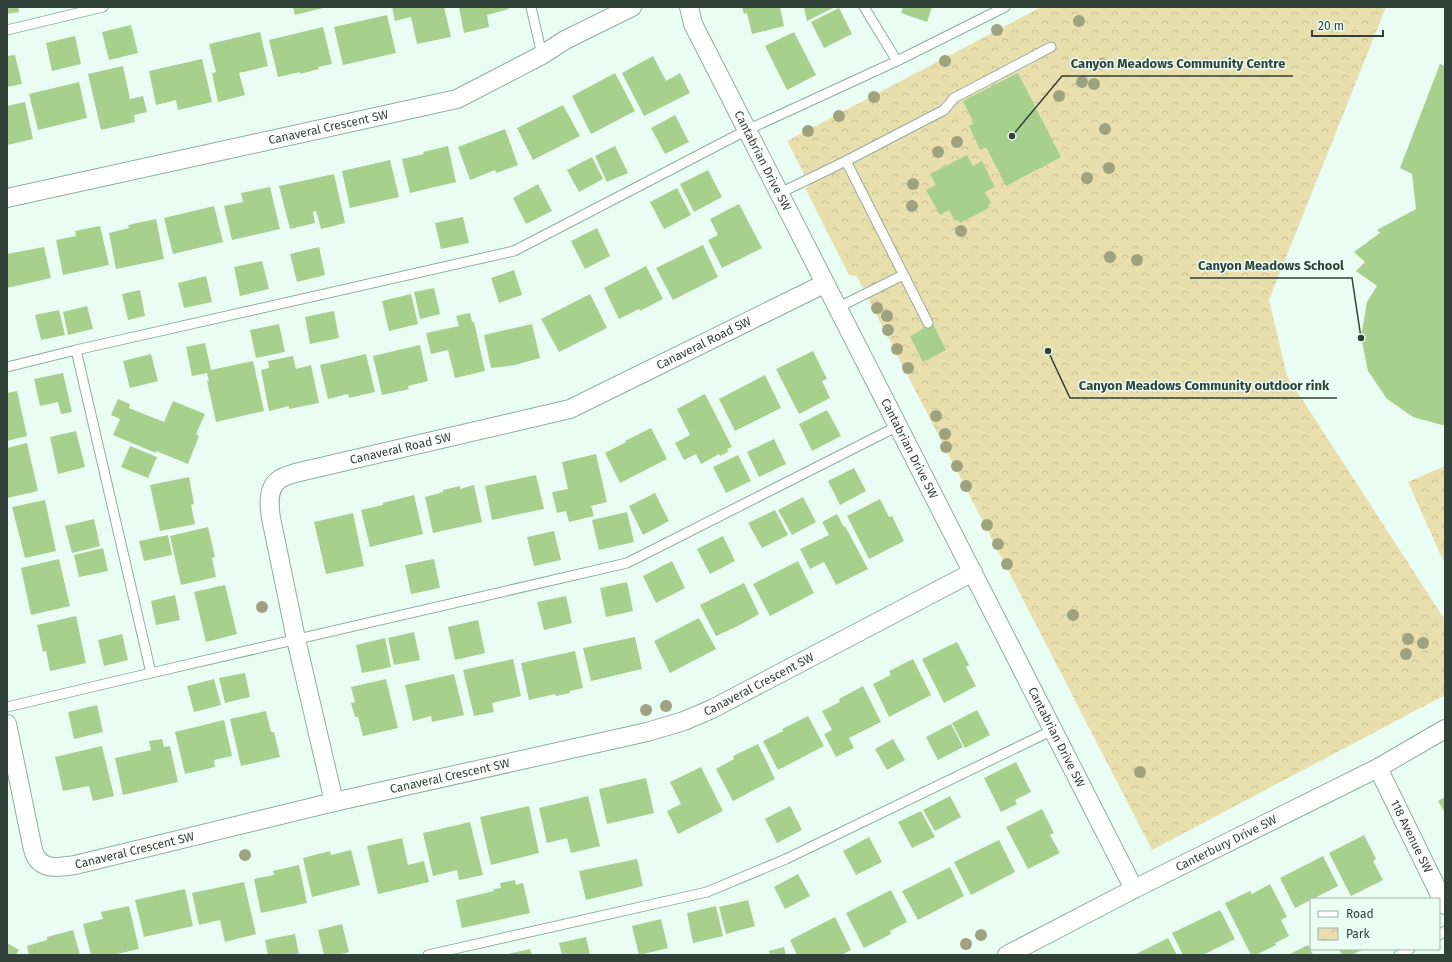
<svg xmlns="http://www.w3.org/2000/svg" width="1452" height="962" font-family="'Fira Sans',sans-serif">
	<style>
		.grass { fill: #e9dfac }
		.park { fill: url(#park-crowns) }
		.building { fill: #a8d08d }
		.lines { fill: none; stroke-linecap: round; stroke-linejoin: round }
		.lane-casing { stroke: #8eaea1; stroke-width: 11 }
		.street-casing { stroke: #8eaea1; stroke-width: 20 }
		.lane { stroke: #fff; stroke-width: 9 }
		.street { stroke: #fff; stroke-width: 18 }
		.tree { fill: #9fa27f }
		.labels { text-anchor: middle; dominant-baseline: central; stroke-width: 3; stroke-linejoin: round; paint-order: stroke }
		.street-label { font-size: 12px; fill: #32403a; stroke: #e9fdf5 }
		.leader { fill: none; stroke: #32403a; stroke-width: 1.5 }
		.callout-dot { fill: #32403a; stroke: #e9fdf5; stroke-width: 1.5 }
		.callout-label { font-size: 13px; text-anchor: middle; font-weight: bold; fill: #32403a; stroke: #e9fdf5; stroke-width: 3; stroke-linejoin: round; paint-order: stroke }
	</style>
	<defs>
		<pattern id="park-crowns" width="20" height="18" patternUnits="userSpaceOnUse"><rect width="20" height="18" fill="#e9dfac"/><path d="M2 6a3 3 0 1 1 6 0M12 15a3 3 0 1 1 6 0" fill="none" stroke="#c8c095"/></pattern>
	</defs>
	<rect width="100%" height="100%" fill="#e9fdf5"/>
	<path class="grass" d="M826,178L860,275L855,276L849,275L805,188Z"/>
	<path class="park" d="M1041,7H1386L1269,300L1287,376L1445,620V695L1152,850L787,141Z
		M1445,466V559L1443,560L1408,482Z"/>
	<path class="building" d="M7,7H18L19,12L7,14Z
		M293,7H323V8L295,15Z
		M392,7H444L451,37L417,44L411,17L395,21Z
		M459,7H508L509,9L487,15L489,27L464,33Z
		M742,7H780L784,26L752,34L747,13L744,14Z
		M804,7H832L833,8L807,21Z
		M903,7H932L927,22L901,13Z
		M839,8L852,34L824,48L811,22Z
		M387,15L396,53L343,65L334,27Z
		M131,25L138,53L109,60L102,32Z
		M323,27L332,64L318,67L319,69L300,74V72L278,77L269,40Z
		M260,32L268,66L239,73L245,95L218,102L212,73L216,72L209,44Z
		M794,32L816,75L787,90L765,46Z
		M75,36L81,64L52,71L46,43Z
		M15,55L22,84L7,87V56Z
		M653,56L666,81L680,73L690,93L644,116L622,73Z
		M202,59L212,102L178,110L176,100L156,105L149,71Z
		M1440,64L1445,66V425H1442L1413,417L1387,399L1368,371L1361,337L1367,302L1377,286L1356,271L1365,262L1354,252L1380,233L1377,230L1416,209L1412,174L1400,168Z
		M123,66L130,99L143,96L147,112L134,115L135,122L101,130L88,74Z
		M615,73L635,111L591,134L572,96Z
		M1018,73L1061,157L1006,186L986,147L980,150L969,126L974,123L963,101Z
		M79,82L87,118L38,130L29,94Z
		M25,102L33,139L7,145V106Z
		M563,105L580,136L533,160L517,128Z
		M675,115L689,142L665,154L651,128Z
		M505,129L518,165L496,173L495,170L470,180L458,147Z
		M448,146L456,182L410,193L402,159L424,154L423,152Z
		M615,146L628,173L607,182L595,156Z
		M967,155L973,166L982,161L995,187L985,192L991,203L988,205L989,208L960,223L958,220L955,221L949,210L940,215L926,190L936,185L930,174Z
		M592,157L603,179L579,192L567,170Z
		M390,160L399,197L350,208L342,171Z
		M708,170L722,197L694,212L680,184Z
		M334,174L345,223L321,229L316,211L313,212L315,223L290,229L279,186Z
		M538,184L552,211L526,224L513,198Z
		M270,187L280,229L232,240L224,206L243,202L241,193Z
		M677,188L691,215L664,229L650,202Z
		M739,204L762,248L722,268L708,240L718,235L710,219Z
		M214,206L223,242L173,254L164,218Z
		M463,217L469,243L441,249L435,223Z
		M156,219L164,259L116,269L109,233L129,228L128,225Z
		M100,226L109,265L63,275L56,240L76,236L75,231Z
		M597,228L610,256L585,269L571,241Z
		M703,245L718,277L673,300L656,268Z
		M44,247L51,278L7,288V254Z
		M319,247L325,275L297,282L290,254Z
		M262,261L269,289L240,296L234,267Z
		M646,266L663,299L640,311L639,309L619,319L604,288Z
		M514,270L522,295L499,303L491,278Z
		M206,276L212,302L184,308L178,283Z
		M434,288L440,314L420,319L414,292Z
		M140,290L145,316L128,320L122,294Z
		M411,294L418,324L389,331L382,301Z
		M590,294L607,328L559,352L541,319Z
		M87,306L93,329L68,335L63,312Z
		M59,310L65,335L41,340L35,315Z
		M334,311L339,338L310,344L305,317Z
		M470,313L472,322H474L485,371L455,378L448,350L431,354L426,333L459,326L456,316Z
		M279,324L285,352L256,358L250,330Z
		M532,324L540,358L515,365L491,368L484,335Z
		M933,324L946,350L923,362L910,336Z
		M205,343L211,370L253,361L264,411L216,422L207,381H209L207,373L192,376L186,347Z
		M420,345L428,381L408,386L409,389L382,395L373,356Z
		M813,351L827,379L822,381L830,398L799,414L776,369Z
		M151,354L158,381L130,388L123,361Z
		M366,354L375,392L349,398L348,394L328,399L320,365Z
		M293,356L296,369L311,365L319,403L289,409V406L269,411L261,370L269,368L268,361Z
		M63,373L72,412L61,414L58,402L40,406L34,379Z
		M765,375L781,408L735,431L719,399Z
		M17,391L27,436L7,441V393Z
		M705,394L732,447L727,449L728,452L720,456L719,454L701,464L696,454L684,460L675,443L690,435L677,409Z
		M118,399L130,404L129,408L164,422L173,401L205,414L196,434L199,436L188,464L156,451V453L113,435L120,419L111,415Z
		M827,410L841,436L812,451L799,424Z
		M651,428L667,459L620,483L605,453L626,442L625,441Z
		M76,431L85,467L58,474L50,437Z
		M774,439L786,464L759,477L747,452Z
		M27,443L38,491L7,498V448Z
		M130,446L157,457L148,478L121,467Z
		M596,454L607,502L591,506L594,516L569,522L566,511L557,513L552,492L568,489L562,462Z
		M738,455L751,481L726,493L713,467Z
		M854,468L866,491L840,505L828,481Z
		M536,475L544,509L492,520L485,486Z
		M189,477L194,504L191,505L195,524L160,531L150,485Z
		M474,485L482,522L433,533L425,497L443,492V490L460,486V489Z
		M655,493L669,521L643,535L629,506Z
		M414,495L423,534L370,547L361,510L383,505V503Z
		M803,497L816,522L792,535L778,510Z
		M880,499L889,517L892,516L904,541L869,559L847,516Z
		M45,500L56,551L25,558L12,507Z
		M775,510L788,535L762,548L748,523Z
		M627,512L634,542L599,550L592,520Z
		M353,513L364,566L326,574L314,522Z
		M837,514L844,527L845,526L868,569L836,585L824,562L810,569L800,549L829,535L822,522Z
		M94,519L100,546L72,553L65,526Z
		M208,527L215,557L212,558L216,577L181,585L170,536Z
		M554,531L561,560L534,566L527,537Z
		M168,535L172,555L144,561L139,541Z
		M723,536L735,561L710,574L697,549Z
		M103,548L108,571L79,577L74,555Z
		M59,559L70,606L31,615L21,568Z
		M434,559L440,588L411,594L405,565Z
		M672,561L685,588L656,603L643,576Z
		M798,561L814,593L770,616L753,584Z
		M627,582L633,611L606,617L600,588Z
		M744,583L759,614L738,626L716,636L700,605Z
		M225,585L237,634L206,642L194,592Z
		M175,595L180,620L156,625L151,601Z
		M566,596L572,623L544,630L537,602Z
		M76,616L86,663L50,671L46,651L43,652L37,625Z
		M699,618L716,649L670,673L654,641Z
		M478,620L485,653L455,660L448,627Z
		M414,632L420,660L394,665L388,638Z
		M122,634L128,660L104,666L98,640Z
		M635,637L642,669L591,681L583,648Z
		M385,638L391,667L362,673L356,645Z
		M957,642L969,665L966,667L976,686L944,703L922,659Z
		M575,651L583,688L570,691V693L556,696L555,694L529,700L521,663Z
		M513,659L521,696L492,703L494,712L474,716L463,670Z
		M913,659L931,695L889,717L873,684L891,675L889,671Z
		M245,673L250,697L225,703L219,678Z
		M454,674L464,715L432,722L431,716L413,721L405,685Z
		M214,679L221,705L194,712L187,686Z
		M386,679L398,728L363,736L358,717H355L351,703L355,702L351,687Z
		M863,686L881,722L849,738L854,748L836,757L824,734L832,730L822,711L840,702L839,699Z
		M97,705L103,732L74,739L68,712Z
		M977,710L990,735L965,748L952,723Z
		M266,711L271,732H274L280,757L241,766L230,719Z
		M808,716L824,746L778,770L763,741L783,731L782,729Z
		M224,720L232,756L214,760L215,767L185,774L175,732Z
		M951,724L963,747L938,760L926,737Z
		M162,739L164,747L170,746L178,782L123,795L115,758L151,750L149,741Z
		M893,739L905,760L887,770L875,749Z
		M758,744L775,779L733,801L716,769L734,759L733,756Z
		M102,746L114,796L93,801L89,786L63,791L55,757Z
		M1016,762L1031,792L1015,800L1017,804L1001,812L984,778Z
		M701,767L723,811L678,834L667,811L681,804L670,782Z
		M646,778L654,813L607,824L599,789Z
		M588,796L600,846L571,853L567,838L547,843L539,808Z
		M950,796L961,817L935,831L923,810Z
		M1445,797V813L1438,801Z
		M529,806L539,853L491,865L480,817Z
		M790,806L802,830L777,843L765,819Z
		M1042,809L1054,833L1050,835L1060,853L1028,869L1006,827Z
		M921,811L935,837L912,848L898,822Z
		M470,822L483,875L459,880L457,870L433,876L423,833Z
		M1364,835L1376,859L1373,861L1383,880L1351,896L1329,853Z
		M869,837L882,862L856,875L843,851Z
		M402,838L408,865L424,861L429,882L378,894L367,846Z
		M999,840L1015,872L971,895L954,862Z
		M351,850L360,885L312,897L303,858L330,851L331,855Z
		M1323,856L1338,886L1295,908L1280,878Z
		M637,859L643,886L586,900L579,871Z
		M299,865L307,903L261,913L254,879L274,875L273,871Z
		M950,867L964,896L918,920L902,891Z
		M798,874L810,896L785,909L774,887Z
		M515,880L516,885L523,883L530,913L462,928L456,900L494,891L493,889L501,888L500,883Z
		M244,882L256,934L225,942L220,920L199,925L192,893Z
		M1270,884L1287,917L1281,920L1289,936L1275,943L1276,945L1256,955H1251L1225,903L1250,891L1252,894Z
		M185,889L193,926L144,937L135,900Z
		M891,890L907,922L890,931L891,934L864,948L846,913Z
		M748,900L755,926L726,934L719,907Z
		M129,906L139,949L113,955H91L83,924L103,919L101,912Z
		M716,906L723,936L693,943L687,913Z
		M1220,910L1235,939L1203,955H1183L1172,933Z
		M835,917L851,950L841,955H797L790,940Z
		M661,919L668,948L639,955L632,926Z
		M342,924L349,952L338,955H324L318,930Z
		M73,930L80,955H29L27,946L47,940V937Z
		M295,934L299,955H268L265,940Z
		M586,937L590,955H562L559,943Z
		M1168,938L1177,955H1134Z
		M7,943L19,950L16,955H7Z
		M1308,945L1313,955H1288Z
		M784,947L786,955H770L769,951Z
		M530,949L532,955H508V954Z
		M1339,949H1364L1352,955H1342Z"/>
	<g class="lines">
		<g class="lane-casing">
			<path id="lane" d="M531,7L542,55
				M864,7L897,61
				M7,30L103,7
				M846,161L928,323
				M780,193L846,161L944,110L954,98L1051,47
				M837,308L903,275
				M76,350L514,251L747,130L897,61L1005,7
				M7,367L76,350L151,673L7,707
				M151,673L627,563L898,426
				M1439,935L1445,931
				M428,955L707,892L786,859L1053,730
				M1399,955L1410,949"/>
		</g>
		<g class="street-casing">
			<g id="street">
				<path id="s1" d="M689,7L693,24L747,130L1134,889"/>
				<path id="s2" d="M7,198L457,99L542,55L565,40L632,7"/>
				<path id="s3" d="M7,724L31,840C32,845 33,851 35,855C42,871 61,867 75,865L334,802L647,732L684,721L712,709L973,572"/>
				<path id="s4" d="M1378,768L1445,905"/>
				<path id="s5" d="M334,802L296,639L271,518C269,505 267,487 280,479C284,476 290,475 295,473L570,409L824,284"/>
				<path id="s6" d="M1007,955L1134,889L1378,768L1445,729"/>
			</g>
		</g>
		<use href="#lane" class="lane"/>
		<use href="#street" class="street"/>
	</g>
	<g class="tree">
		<circle cx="1079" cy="21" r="6"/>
		<circle cx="997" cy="30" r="6"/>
		<circle cx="945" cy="61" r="6"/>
		<circle cx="1102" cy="64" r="6"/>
		<circle cx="1082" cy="82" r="6"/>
		<circle cx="1094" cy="84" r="6"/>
		<circle cx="1059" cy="96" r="6"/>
		<circle cx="874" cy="97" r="6"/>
		<circle cx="839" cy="116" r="6"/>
		<circle cx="1105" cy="129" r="6"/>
		<circle cx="808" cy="131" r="6"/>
		<circle cx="957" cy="142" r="6"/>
		<circle cx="938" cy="152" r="6"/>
		<circle cx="1109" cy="168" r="6"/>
		<circle cx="1087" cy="178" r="6"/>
		<circle cx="913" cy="184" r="6"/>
		<circle cx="912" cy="206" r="6"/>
		<circle cx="961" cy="231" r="6"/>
		<circle cx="1110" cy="257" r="6"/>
		<circle cx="1137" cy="260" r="6"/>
		<circle cx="877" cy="308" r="6"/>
		<circle cx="887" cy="316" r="6"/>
		<circle cx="888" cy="330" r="6"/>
		<circle cx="897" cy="349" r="6"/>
		<circle cx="908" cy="368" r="6"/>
		<circle cx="936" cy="416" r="6"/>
		<circle cx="945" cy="434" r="6"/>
		<circle cx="946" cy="447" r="6"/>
		<circle cx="957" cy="466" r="6"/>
		<circle cx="966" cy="486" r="6"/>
		<circle cx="987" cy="525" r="6"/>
		<circle cx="998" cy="544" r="6"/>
		<circle cx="1007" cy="564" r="6"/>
		<circle cx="262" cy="607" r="6"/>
		<circle cx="1073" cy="615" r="6"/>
		<circle cx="1408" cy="639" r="6"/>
		<circle cx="1423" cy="643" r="6"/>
		<circle cx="1406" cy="654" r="6"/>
		<circle cx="666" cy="706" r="6"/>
		<circle cx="646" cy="710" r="6"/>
		<circle cx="1140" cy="772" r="6"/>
		<circle cx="245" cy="855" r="6"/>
		<circle cx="981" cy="935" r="6"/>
		<circle cx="966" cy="944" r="6"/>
	</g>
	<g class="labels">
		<g class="street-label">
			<text stroke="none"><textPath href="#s2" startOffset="329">Canaveral Crescent SW</textPath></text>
			<text stroke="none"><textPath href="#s1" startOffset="171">Cantabrian Drive SW</textPath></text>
			<text stroke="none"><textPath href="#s5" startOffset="781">Canaveral Road SW</textPath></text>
			<text stroke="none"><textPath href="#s5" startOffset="458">Canaveral Road SW</textPath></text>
			<text stroke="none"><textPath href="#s1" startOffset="494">Cantabrian Drive SW</textPath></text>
			<text stroke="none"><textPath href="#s3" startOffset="888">Canaveral Crescent SW</textPath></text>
			<text stroke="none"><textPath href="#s1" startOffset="818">Cantabrian Drive SW</textPath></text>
			<text stroke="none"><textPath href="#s3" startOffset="564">Canaveral Crescent SW</textPath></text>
			<text stroke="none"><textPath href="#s4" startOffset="76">118 Avenue SW</textPath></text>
			<text stroke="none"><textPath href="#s6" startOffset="246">Canterbury Drive SW</textPath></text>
			<text stroke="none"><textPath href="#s3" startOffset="240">Canaveral Crescent SW</textPath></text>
		</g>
	</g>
	<path class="leader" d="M1012 136L1062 76H1293M1361 338L1352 278H1190M1048 351L1070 398H1337"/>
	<g class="callout-dot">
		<circle cx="1012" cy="136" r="4"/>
		<circle cx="1361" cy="338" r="4"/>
		<circle cx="1048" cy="351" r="4"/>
	</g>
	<g class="callout-label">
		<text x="1178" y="68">Canyon Meadows Community Centre</text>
		<text x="1271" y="270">Canyon Meadows School</text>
		<text x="1204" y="390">Canyon Meadows Community outdoor rink</text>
	</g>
	<rect width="1452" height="962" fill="none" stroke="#32403a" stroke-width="16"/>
	<rect x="1310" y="898" width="130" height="52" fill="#e9fdf5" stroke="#a0b1aa"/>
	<rect x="1318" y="911" width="20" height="6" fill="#ffffff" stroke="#a0b1aa"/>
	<text x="1346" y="918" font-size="12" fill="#32403a">Road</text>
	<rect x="1318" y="928" width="20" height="12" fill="url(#park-crowns)" stroke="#a0b1aa"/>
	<text x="1346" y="938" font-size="12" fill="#32403a">Park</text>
	<path d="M1312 30v6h71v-6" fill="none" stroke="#32403a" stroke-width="2"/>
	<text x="1318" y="30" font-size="12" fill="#32403a" stroke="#e9fdf5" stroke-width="3" paint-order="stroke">20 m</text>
</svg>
